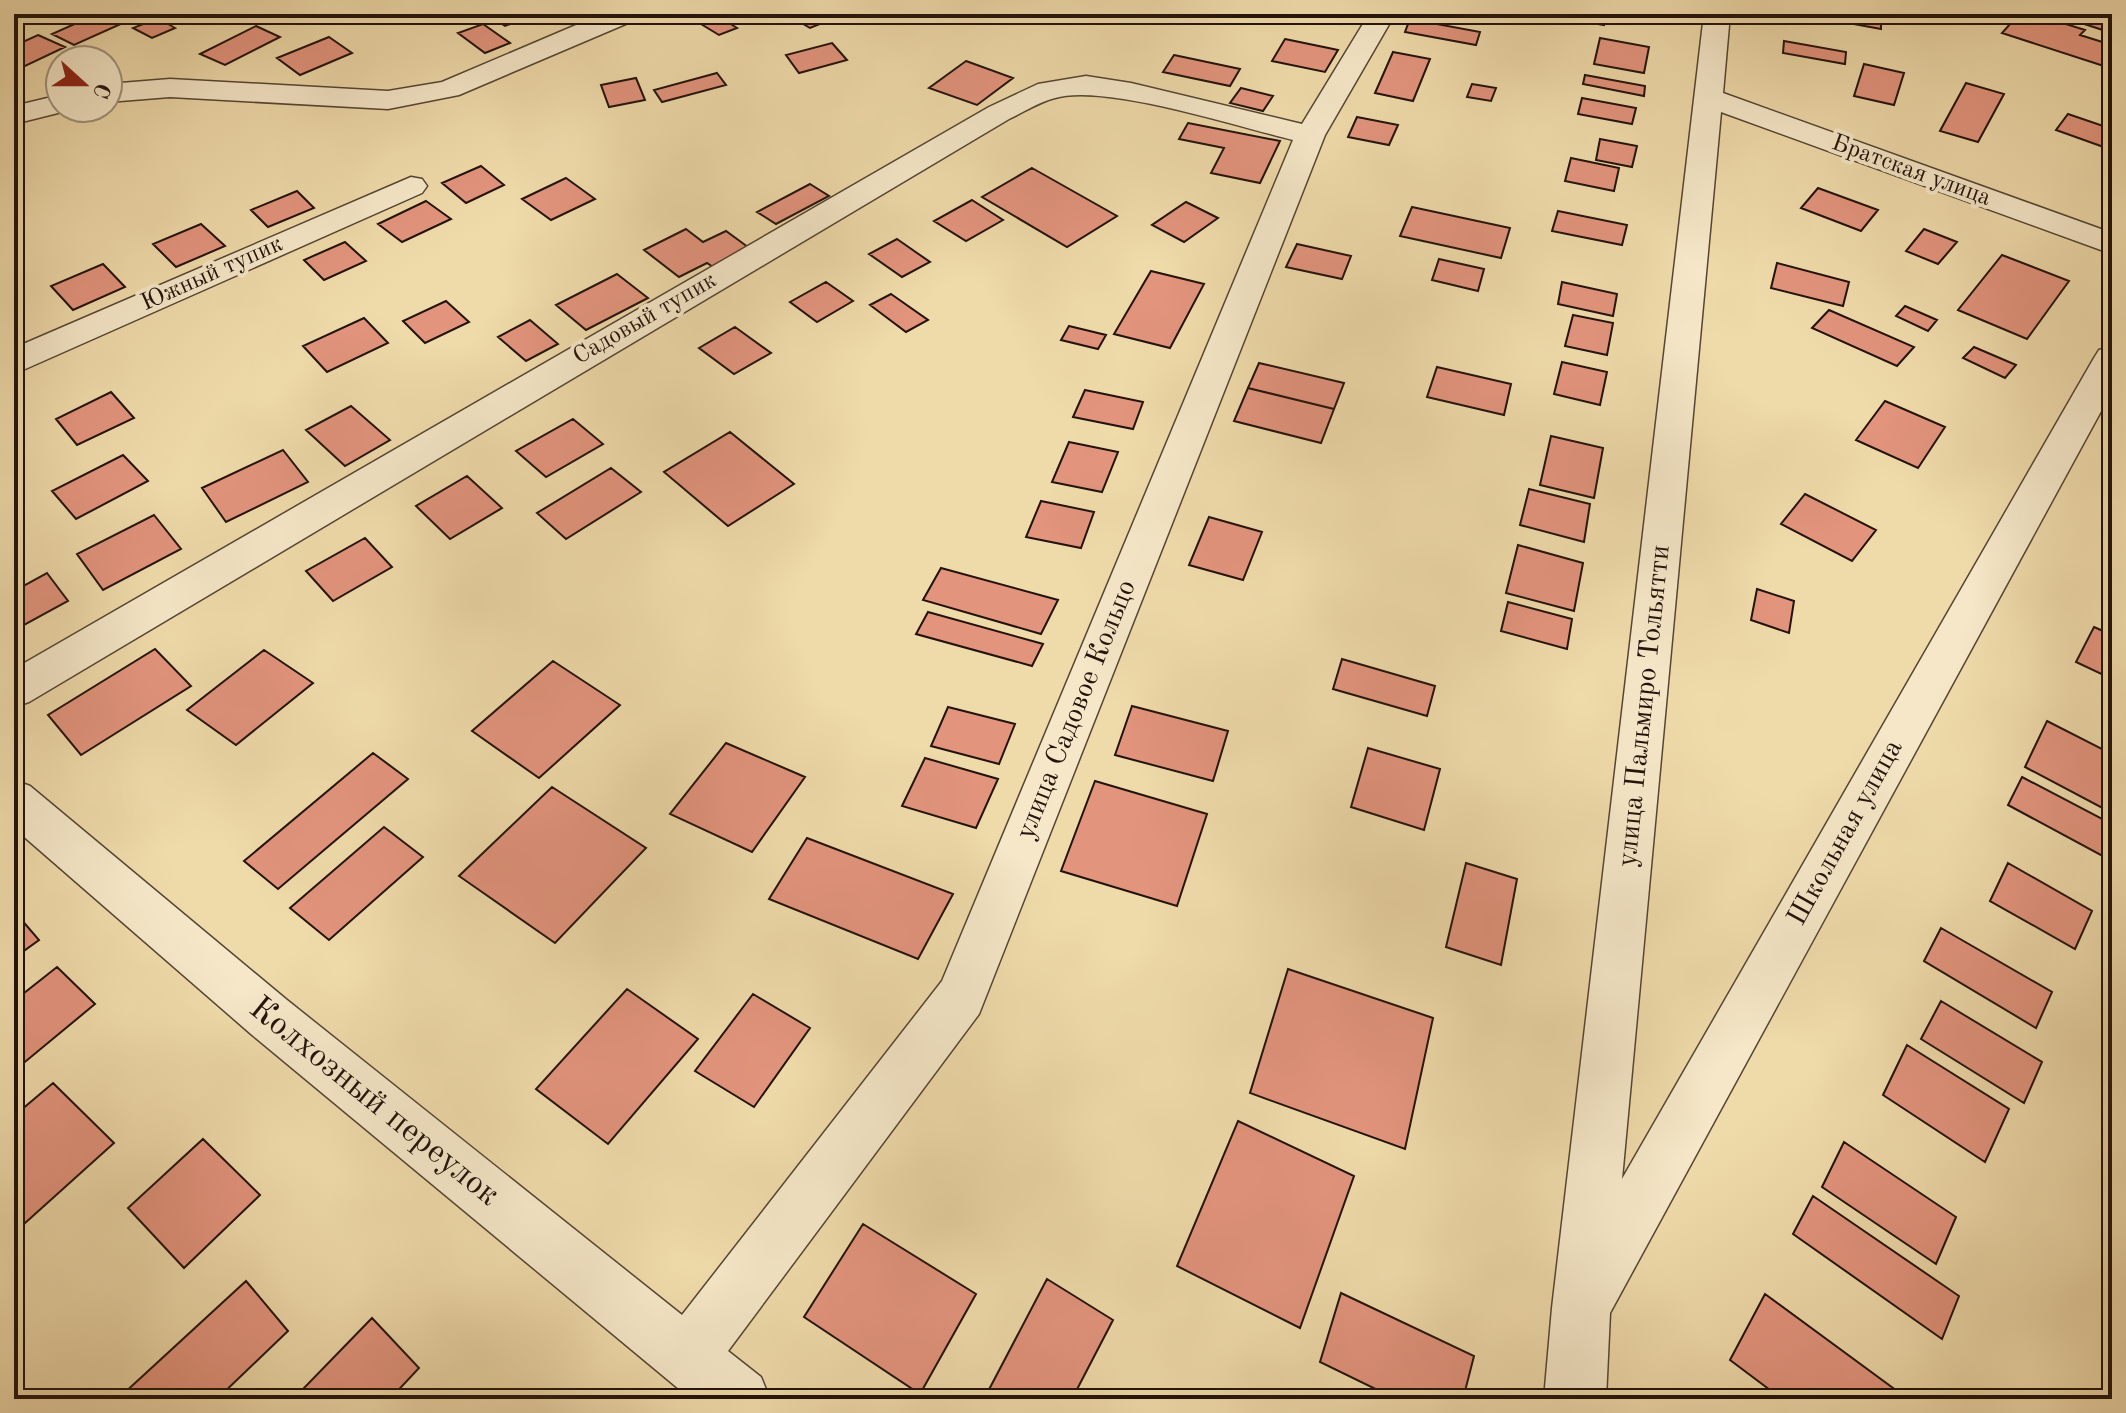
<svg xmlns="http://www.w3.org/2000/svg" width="2126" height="1413" font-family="'Old Standard TT',serif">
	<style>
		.building { fill: #e2947d; stroke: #22130c; stroke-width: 2 }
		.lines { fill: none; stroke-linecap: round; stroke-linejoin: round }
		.minor-casing { stroke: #554534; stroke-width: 3 }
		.minor { fill: #f5e7c8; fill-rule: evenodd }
		.labels { text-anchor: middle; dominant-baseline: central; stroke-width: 8; stroke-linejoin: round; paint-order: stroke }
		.far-street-label { font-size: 24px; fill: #22130c; stroke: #f5e7c8 }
		.street-label { font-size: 28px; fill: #22130c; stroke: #f5e7c8 }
		.near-street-label { font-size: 34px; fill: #22130c; stroke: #f5e7c8 }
	</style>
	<rect width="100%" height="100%" fill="#efdaaa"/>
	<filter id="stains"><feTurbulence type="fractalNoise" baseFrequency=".0025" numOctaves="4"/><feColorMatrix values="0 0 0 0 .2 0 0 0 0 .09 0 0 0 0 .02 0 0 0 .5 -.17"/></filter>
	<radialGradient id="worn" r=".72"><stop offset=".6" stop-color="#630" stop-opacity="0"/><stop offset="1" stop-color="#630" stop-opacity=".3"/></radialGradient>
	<path class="building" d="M97,14H143L74,45L52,34Z
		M487,14H535L505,26Z
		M715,14L737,28L719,35L696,21Z
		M786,14H829L835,18L810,28Z
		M1300,14H1346L1340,24Z
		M1543,14H1607L1604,25Z
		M1787,14H1828L1827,23L1786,16Z
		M1837,14L1881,20V29L1837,21Z
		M2019,14H2034L2085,30L2080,35L2112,45V65L2110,68L2002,33Z
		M2077,14L2112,17V33L2072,20Z
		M158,18L175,28L152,38L133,28Z
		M1410,19L1480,32L1476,45L1405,32Z
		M483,24L510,43L485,53L458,33Z
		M256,26L280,37L225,65L200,54Z
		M38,35L65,47L23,67L14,63V46Z
		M329,37L352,53L300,75L277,58Z
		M1600,38L1649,47L1644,73L1594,64Z
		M1285,39L1338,50L1325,72L1272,61Z
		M1784,41L1846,52L1845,64L1783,53Z
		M832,43L847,60L799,73L786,55Z
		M1393,52L1430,59L1413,101L1375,93Z
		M1174,55L1240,69L1230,86L1163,72Z
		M966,61L1013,78L977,105L929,88Z
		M1864,64L1904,73L1894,105L1854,96Z
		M717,73L726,85L662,102L654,90Z
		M1585,75L1645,86L1644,96L1583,84Z
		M636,78L645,100L609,107L601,85Z
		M1966,83L2004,94L1978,142L1940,131Z
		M1472,84L1496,88L1491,101L1467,97Z
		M1241,88L1273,96L1263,111L1230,103Z
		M1582,98L1636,108L1632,124L1578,114Z
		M2068,114L2112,129V150L2056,130Z
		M1357,117L1398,125L1389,145L1348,137Z
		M1188,123L1280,141L1260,183L1211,173L1224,148L1179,139Z
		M1600,139L1637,146L1632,167L1596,160Z
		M1571,158L1619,168L1614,191L1565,181Z
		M481,166L504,185L466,203L442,183Z
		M1032,168L1117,216L1067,247L982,197Z
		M566,178L595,199L551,220L522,199Z
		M810,184L829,196L776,224L757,212Z
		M1818,188L1878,210L1861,231L1801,208Z
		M297,191L314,208L268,227L251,210Z
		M972,200L1003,220L966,241L934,221Z
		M426,201L451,219L402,242L378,224Z
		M1186,202L1218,218L1184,242L1152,225Z
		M1412,207L1510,228L1501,258L1400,236Z
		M1558,211L1627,225L1622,245L1552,231Z
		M201,224L225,246L176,267L153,244Z
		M686,229L703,242L726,231L752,250L716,269L707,263L679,277L644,250Z
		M1924,229L1957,242L1938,264L1906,251Z
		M897,239L930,262L902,277L869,254Z
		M345,242L366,261L324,280L304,260Z
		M1297,244L1351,256L1342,279L1286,267Z
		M2002,255L2069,281L2027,339L1958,310Z
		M1439,259L1484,269L1478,291L1432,280Z
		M1777,263L1849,282L1843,306L1771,288Z
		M103,264L125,287L73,310L51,286Z
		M1151,271L1204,284L1170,348L1114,334Z
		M617,274L648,298L586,330L556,305Z
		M826,282L853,301L817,322L790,302Z
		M1562,282L1617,294L1613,316L1558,304Z
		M891,294L928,320L906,332L870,305Z
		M446,301L469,322L425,343L403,321Z
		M1905,306L1937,320L1928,331L1896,316Z
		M1829,310L1914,347L1897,366L1812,328Z
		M1573,315L1613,323L1607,355L1565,346Z
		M364,318L388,343L327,372L303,346Z
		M530,320L558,344L526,361L498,337Z
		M1069,326L1106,335L1098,349L1061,340Z
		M735,327L771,353L734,374L699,348Z
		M1974,347L2016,365L2005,378L1963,358Z
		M1562,362L1607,372L1600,405L1554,394Z
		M1259,363L1344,383L1334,409L1248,388Z
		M1437,367L1511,384L1504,415L1427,397Z
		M1248,388L1334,409L1321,443L1234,421Z
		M1085,390L1143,402L1133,429L1073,417Z
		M111,392L134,418L77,445L56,419Z
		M1885,401L1945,427L1918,468L1856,440Z
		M351,406L390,440L345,466L306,430Z
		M573,419L603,444L546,477L516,451Z
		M730,432L794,484L728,526L664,472Z
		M1551,436L1603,448L1594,498L1540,485Z
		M1069,442L1118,452L1102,492L1052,482Z
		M283,450L308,482L226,522L202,488Z
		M123,455L148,481L76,519L52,491Z
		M611,468L641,492L566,539L537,513Z
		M467,476L502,508L450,539L416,506Z
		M1529,489L1590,504L1584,542L1520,525Z
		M1805,494L1876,530L1852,561L1781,524Z
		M1041,501L1094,512L1081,548L1026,537Z
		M154,515L181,549L103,590L77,554Z
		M1209,517L1262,532L1243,580L1189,565Z
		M365,538L392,567L333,601L306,571Z
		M1518,545L1583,563L1574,611L1506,593Z
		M941,568L1058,600L1041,634L923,600Z
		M47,573L68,601L24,625L14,612V591Z
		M1757,589L1794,601L1789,633L1751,620Z
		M1508,602L1572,619L1567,649L1501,631Z
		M928,612L1043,644L1032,666L916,634Z
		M2094,627L2112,635V679L2076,662Z
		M155,649L191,686L81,755L48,715Z
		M264,650L313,683L236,745L187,710Z
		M1342,659L1435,686L1427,716L1333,689Z
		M553,661L620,705L539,778L472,731Z
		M1132,706L1228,731L1213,781L1115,755Z
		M948,707L1015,724L999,764L931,746Z
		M2047,721L2112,754V813L2025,767Z
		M726,743L805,777L752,852L670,814Z
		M1368,748L1440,769L1424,830L1351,807Z
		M373,753L408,779L278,889L244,861Z
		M925,758L998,779L976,828L902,806Z
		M2022,777L2112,824V861L2008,805Z
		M1095,781L1207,814L1177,906L1061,871Z
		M552,787L646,848L555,943L459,876Z
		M384,827L423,857L329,940L290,908Z
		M807,838L953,894L918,959L769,899Z
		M1466,863L1517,879L1501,965L1446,947Z
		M2008,863L2092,911L2075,949L1990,901Z
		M14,911L39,940L14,958Z
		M1941,928L2052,992L2036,1028L1924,961Z
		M57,967L95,1004L14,1071V1001Z
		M1288,969L1433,1018L1405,1149L1250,1093Z
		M627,989L698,1039L608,1144L536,1089Z
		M753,994L810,1028L754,1107L695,1071Z
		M1941,1001L2042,1062L2024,1103L1921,1039Z
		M1907,1045L2009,1109L1985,1162L1883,1095Z
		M53,1083L114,1143L14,1233V1116Z
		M1238,1121L1354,1176L1300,1328L1177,1266Z
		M203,1139L260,1195L184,1268L128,1208Z
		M1844,1142L1956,1217L1936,1264L1822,1187Z
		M1813,1196L1959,1296L1942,1339L1793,1234Z
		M863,1224L976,1294L920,1394L804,1317Z
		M1047,1279L1113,1320L1072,1399H984Z
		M246,1281L288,1331L217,1399H123L121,1396Z
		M1341,1293L1474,1356L1463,1399H1396L1320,1362Z
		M1765,1294L1908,1399H1782L1730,1360Z
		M372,1318L419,1368L390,1399H312L303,1389Z"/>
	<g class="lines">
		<g class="minor-casing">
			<path id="minor" d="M602,14H638L635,20L459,95L388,109L170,97L108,102V84L170,79L388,91L442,82Z
				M1369,14H1395L1325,135L979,1014L728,1351L761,1377L770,1399H691L251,1034L14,828V780L30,786L287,1000L682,1315L942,981L1293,140C1239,127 1103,83 1055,98C1039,102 1024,112 1009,119L29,702L14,707V669L989,107L1038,84L1086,76L1131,83L1302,124Z
				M1704,14H1730L1723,93L2112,233V254L1721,112L1622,1179L2094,358L2099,350L2112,346V391L1610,1313L1606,1399H1544L1552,1308Z
				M60,95V108H72L70,110L14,124V106Z
				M411,177L422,179L427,186L422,193L14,374V348Z"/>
		</g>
		<use href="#minor" class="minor"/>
	</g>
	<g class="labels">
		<g class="far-street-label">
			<text transform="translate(1911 171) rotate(20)">Братская улица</text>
			<text transform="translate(212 274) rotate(-24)">Южный тупик</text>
			<text transform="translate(645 319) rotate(-30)">Садовый тупик</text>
		</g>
		<g class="street-label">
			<text transform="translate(1645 706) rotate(-84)">улица Пальмиро Тольятти</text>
			<text transform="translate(1077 710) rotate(-68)">улица Садовое Кольцо</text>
			<text transform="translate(1846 833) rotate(-61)">Школьная улица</text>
		</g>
		<g class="near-street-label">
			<text transform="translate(374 1102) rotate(39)">Колхозный переулок</text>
		</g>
	</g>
	<rect width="2126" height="1413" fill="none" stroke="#efdaaa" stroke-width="48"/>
	<rect x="16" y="16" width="2094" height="1381" fill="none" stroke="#22130c" stroke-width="4"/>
	<rect x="24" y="24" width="2078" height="1365" fill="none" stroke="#22130c" stroke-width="2"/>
	<g transform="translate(84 84) rotate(111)"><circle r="38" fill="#f5e7c8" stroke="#a1927d" stroke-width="2"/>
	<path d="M0-6L14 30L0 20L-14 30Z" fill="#8f2418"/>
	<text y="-12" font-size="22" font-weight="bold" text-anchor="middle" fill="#22130c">С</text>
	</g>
	<rect width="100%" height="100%" filter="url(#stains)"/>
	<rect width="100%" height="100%" fill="url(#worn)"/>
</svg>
